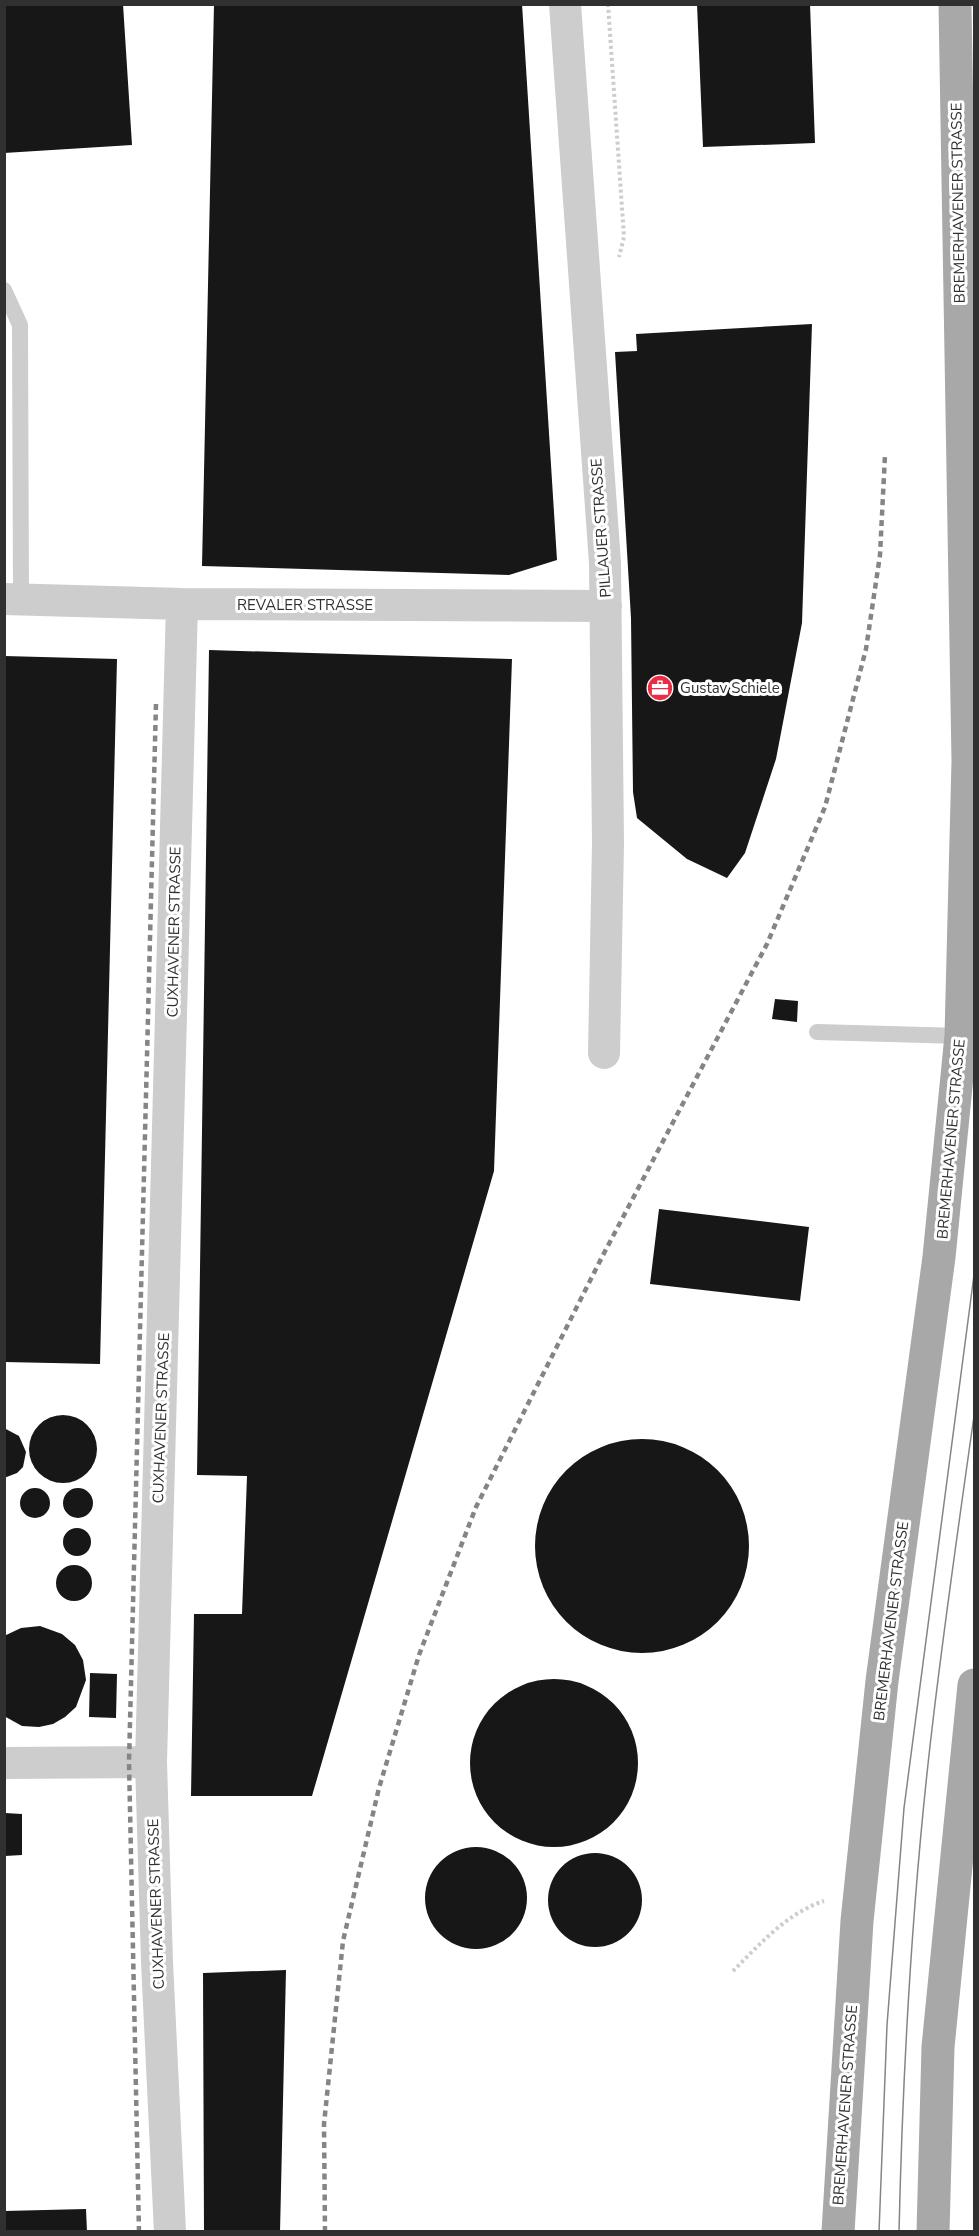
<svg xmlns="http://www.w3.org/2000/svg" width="979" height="2236" font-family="'Nunito Sans',sans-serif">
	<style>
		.building { fill: #171717 }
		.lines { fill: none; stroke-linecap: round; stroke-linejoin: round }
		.path { stroke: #cdcdcd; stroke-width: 4; stroke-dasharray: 3 3; stroke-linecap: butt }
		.service { stroke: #cdcdcd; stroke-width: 16 }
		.minor { stroke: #cdcdcd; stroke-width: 32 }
		.primary { stroke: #a8a8a8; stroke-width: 33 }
		.tram { stroke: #858585; stroke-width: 1.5 }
		.rail { stroke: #858585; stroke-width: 4.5; stroke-dasharray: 6 4.5; stroke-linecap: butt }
		.labels { text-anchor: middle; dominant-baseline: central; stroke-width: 6; stroke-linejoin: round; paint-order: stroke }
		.street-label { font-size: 15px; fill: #303030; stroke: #fff }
		.poi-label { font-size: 15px; fill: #303030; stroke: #fff; text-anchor: start }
	</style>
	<rect width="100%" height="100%" fill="#fff"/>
	<path class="building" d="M4,4H123L132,145L4,153Z
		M214,4H522L557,560L509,575L202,566Z
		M697,4H810L815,143L703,147Z
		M812,324L802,623L776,759L745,853L727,878L687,859L637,818L633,792L631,618L615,352L637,351L636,334Z
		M209,650L512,659L494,1171L312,1796H191L194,1614H242L247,1476L197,1475Z
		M4,656L117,659L100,1364L4,1362Z
		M775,999L798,1001L797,1022L772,1019Z
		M659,1209L809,1227L800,1301L650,1284Z
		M29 1449a34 34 0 1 1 68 0a34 34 0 1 1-68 0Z
		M4,1428L19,1436L26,1452L23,1467L17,1473L4,1478Z
		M535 1546a107 107 0 1 1 214 0a107 107 0 1 1-214 0Z
		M20 1503a15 15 0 1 1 30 0a15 15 0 1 1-30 0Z
		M63 1503a15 15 0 1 1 30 0a15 15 0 1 1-30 0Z
		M63 1542a14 14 0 1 1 28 0a14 14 0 1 1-28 0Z
		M56 1583a18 18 0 1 1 36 0a18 18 0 1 1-36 0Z
		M40,1626L62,1634L75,1645L83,1660L86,1680L76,1707L65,1717L53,1724L39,1727L22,1726L4,1716V1636L21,1628Z
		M90,1673L117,1674L116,1718L89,1717Z
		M470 1763a84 84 0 1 1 168 0a84 84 0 1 1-168 0Z
		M5,1813L22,1814V1855L5,1856Z
		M425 1898a51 51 0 1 1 102 0a51 51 0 1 1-102 0Z
		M548 1900a47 47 0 1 1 94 0a47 47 0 1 1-94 0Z
		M286,1970L280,2232H204L203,1973Z
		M86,2209L87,2232H4V2211Z"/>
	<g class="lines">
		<path class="path" d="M608,4L624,237L619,257
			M733,1971C760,1944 787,1913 824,1901"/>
		<path class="service" d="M4,290L20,325L21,600
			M817,1032L961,1036"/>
		<path class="minor" d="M565,4L605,563L608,843L604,1053
			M4,599L182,604L606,606
			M4,1763L151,1762
			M170,2232L157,1962L151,1762L182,604"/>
		<path class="primary" d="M838,2232L857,1921L882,1681L939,1257L961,1036L968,761L955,4
			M933,2232L938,2047L974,1685"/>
		<path class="tram" d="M879,2232L887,2025L904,1808L974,1275
			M899,2232C903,2058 913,1884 934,1712C946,1613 960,1514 974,1416"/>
		<path class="rail" d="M139,2232L129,1762L156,703
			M325,2232L324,2124L343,1941L379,1788L419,1655L476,1507L602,1257L767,944L825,807L866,649L880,555L885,455"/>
	</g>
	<defs>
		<g id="office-disc" transform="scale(1.35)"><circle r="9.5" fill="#ee2b45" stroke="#fff"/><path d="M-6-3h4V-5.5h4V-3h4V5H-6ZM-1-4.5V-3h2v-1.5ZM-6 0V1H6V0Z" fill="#fff"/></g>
	</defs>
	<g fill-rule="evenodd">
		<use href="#office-disc" x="660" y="688"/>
	</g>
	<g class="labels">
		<g class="street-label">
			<text transform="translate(958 203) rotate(-91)">BREMERHAVENER STRASSE</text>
			<text transform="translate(601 528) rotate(-94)">PILLAUER STRASSE</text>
			<text x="305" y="605">REVALER STRASSE</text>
			<text transform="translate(174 932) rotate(-89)">CUXHAVENER STRASSE</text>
			<text transform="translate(951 1139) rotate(-85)">BREMERHAVENER STRASSE</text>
			<text transform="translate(161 1418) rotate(-88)">CUXHAVENER STRASSE</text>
			<text transform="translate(891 1621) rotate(-83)">BREMERHAVENER STRASSE</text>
			<text transform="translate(156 1904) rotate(-92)">CUXHAVENER STRASSE</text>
			<text transform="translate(845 2105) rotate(-86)">BREMERHAVENER STRASSE</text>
		</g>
		<g class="poi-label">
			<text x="680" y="688">Gustav Schiele</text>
		</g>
	</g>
	<rect width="979" height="2236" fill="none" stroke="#303030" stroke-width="12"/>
</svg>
